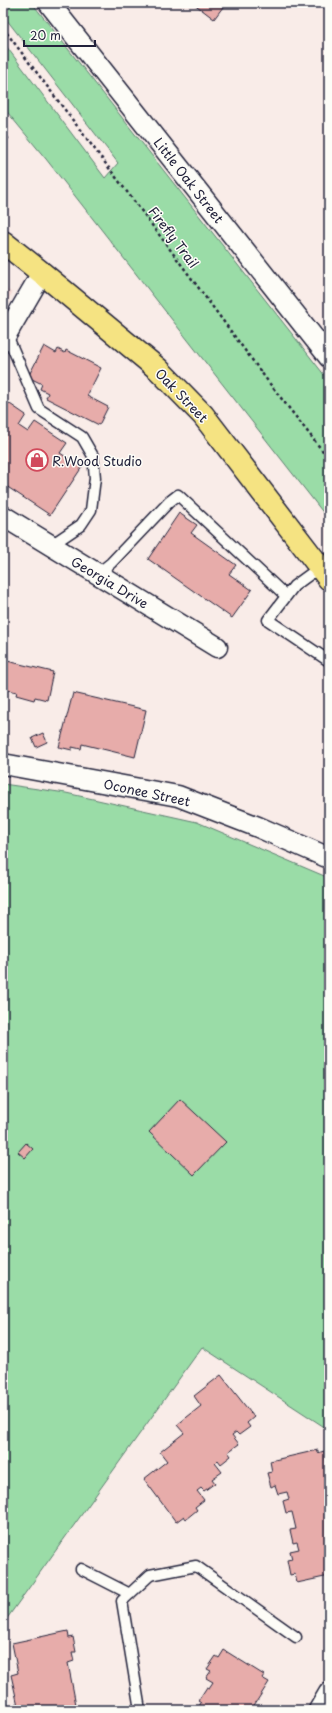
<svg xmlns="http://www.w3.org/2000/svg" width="332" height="1713" font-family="'Playpen Sans',sans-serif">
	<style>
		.built { fill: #f4d9d5 }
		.green { fill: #9adca7; stroke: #5e7f71 }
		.building { fill: #e7acaa; stroke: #22223b }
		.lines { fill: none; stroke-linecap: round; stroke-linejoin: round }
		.service-casing { stroke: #22223b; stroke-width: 13 }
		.minor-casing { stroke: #22223b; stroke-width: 23 }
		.primary-casing { stroke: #22223b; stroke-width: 25 }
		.path { stroke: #22223b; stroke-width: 2.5; stroke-dasharray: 3 3; stroke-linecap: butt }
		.service { stroke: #fdfcf7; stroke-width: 10 }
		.minor { stroke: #fdfcf7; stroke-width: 20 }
		.primary { stroke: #f5e382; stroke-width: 22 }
		.labels { text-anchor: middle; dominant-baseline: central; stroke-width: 3; stroke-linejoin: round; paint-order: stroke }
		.street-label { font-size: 13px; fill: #22223b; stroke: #fdfcf7 }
		.poi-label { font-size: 13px; fill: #22223b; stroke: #fdfcf7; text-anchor: start }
	</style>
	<rect width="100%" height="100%" fill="#f9ece8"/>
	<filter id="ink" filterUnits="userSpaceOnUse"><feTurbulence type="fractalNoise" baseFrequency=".025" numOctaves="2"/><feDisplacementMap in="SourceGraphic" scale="8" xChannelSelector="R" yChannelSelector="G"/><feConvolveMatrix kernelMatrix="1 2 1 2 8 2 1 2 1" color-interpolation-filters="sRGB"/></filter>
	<g filter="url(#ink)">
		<path class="built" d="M3,286L12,293L3,309Z"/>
		<path class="green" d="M3,3H32L329,381V520L46,159L3,107V42L105,178L118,163L3,15Z
			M3,784L66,793L197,822L329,878V1430L202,1347L3,1624Z"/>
		<path class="building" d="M193,3H226L214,19Z
			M3,133L9,138L3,146Z
			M44,346L56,353L58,349L65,353L66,350L101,368L87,396L108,407L99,425L46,398L48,393L40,389L42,384L28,377Z
			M4,400L26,415L19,426L28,432L35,422L67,443L60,453L82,467L50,515L3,484V402Z
			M179,513L197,525L191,533L236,565L229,574L252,590L232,618L148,559Z
			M3,660L53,672L47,700L35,697L34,700L16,695L17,692L3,689Z
			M73,693L146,710L135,757L82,744L81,749L72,747V750L59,747Z
			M43,733L47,742L36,747L32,738Z
			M180,1099L226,1142L194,1175L149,1132Z
			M26,1143L33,1149L25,1158L18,1152Z
			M221,1375L254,1417L247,1423L250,1427L239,1435L236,1432L232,1435L239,1444L228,1452L231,1456L221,1464L218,1460L215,1463L222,1472L212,1479L215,1483L204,1491L201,1488L197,1491L204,1500L195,1507L197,1510L186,1519L184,1516L176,1522L144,1479L167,1461L160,1452L184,1433L177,1425L201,1406L194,1396Z
			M318,1450V1453L324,1451L329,1473V1576L297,1583L295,1574L290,1575L287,1560L292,1559L290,1551L299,1549L297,1542L293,1543L290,1530L296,1529L292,1512L286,1513L283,1501L289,1499L287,1492L278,1494L275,1485L271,1487L267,1473L272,1472L270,1461Z
			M68,1631L69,1638L73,1637L76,1652H72L74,1661L68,1663L77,1710H19L11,1675L18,1673L12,1643Z
			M224,1650L264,1675L262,1678L269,1682L253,1707L258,1710H201L198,1708L201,1703L198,1701L207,1687L209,1688L213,1682L206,1678L211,1671L207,1669L216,1656L219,1658Z"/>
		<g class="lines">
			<g class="service-casing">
				<path id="service" d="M7,335L39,409L82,437L93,456L95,478L91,510L81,525L50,546
					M320,567L294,586L268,620L329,661
					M96,575L111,563L169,502L178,495L286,596
					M81,1569L130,1594
					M140,1710L122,1601L150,1575L196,1566L296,1637"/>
			</g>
			<g class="minor-casing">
				<path id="minor" d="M49,3L329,357
					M3,340L42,273
					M3,516L217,647
					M3,764L178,796L258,827L329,858
					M319,1710L329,1693"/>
			</g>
			<g class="primary-casing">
				<path id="primary" d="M3,242L42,273L158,369L203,415L329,579"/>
			</g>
			<path class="path" d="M3,28L143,213L270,384L329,459"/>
			<use href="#service" class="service"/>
			<use href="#minor" class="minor"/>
			<use href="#primary" class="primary"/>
		</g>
	</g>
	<defs>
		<g id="shop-ring" transform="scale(1.15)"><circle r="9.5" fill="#fdfcf7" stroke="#d1495b" stroke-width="1.5"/><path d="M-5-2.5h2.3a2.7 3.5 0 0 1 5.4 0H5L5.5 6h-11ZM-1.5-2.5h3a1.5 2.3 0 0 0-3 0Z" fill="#d1495b"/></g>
	</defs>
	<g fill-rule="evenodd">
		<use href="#shop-ring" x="37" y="460"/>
	</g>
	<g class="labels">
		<g class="street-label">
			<text transform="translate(189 180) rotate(52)">Little Oak Street</text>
			<text transform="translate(174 237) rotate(53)">Firefly Trail</text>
			<text transform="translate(182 395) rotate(46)">Oak Street</text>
			<text transform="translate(110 582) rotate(31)">Georgia Drive</text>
			<text transform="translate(147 792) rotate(12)">Oconee Street</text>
		</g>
		<g class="poi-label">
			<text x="52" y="460">R.Wood Studio</text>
		</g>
	</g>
	<rect width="332" height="1713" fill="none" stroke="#fdfcf7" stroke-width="16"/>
	<rect x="8" y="8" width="316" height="1697" fill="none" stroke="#22223b" stroke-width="1.5" filter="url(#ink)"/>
	<path d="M24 40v6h71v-6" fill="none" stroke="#22223b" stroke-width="2"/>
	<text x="30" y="40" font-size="12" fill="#22223b" stroke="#fdfcf7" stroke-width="3" paint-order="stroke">20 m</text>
</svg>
